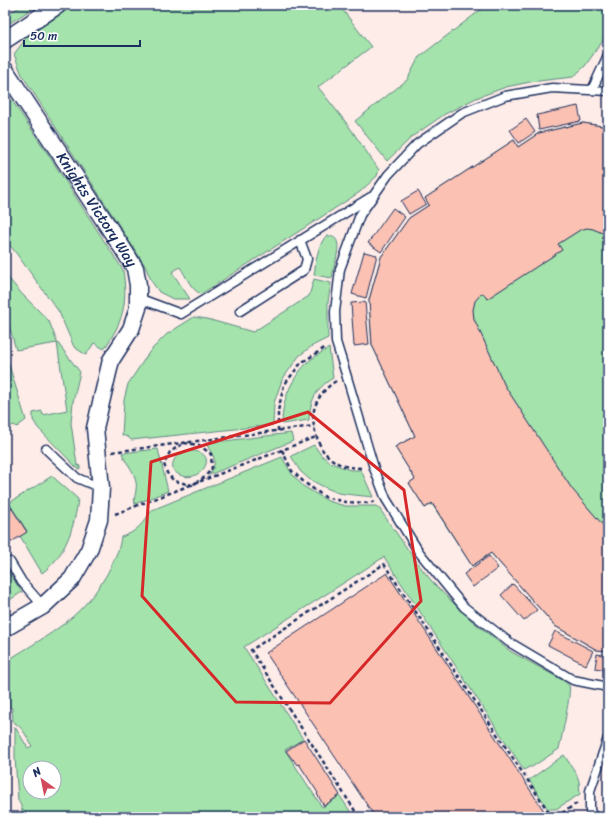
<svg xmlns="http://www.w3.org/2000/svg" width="613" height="822" font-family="Sriracha,sans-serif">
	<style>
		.built { fill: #feece8; fill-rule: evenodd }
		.green { fill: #a4e3ab; stroke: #608984; fill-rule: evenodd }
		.building { fill: #fbc1b3; stroke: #1b2f5e }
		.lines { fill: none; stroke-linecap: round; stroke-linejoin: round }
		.lane-casing { stroke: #1b2f5e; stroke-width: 11 }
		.street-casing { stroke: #1b2f5e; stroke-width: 19 }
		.path { stroke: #1b2f5e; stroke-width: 2.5; stroke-dasharray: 4 3; stroke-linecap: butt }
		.lane { stroke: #fff; stroke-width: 8 }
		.street { stroke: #fff; stroke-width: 16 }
		.marked { fill: none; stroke: #d62828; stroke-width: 3; stroke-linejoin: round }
		.labels { text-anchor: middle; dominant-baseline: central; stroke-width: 3; stroke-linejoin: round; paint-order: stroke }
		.street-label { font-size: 15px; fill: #1b2f5e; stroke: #fff }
	</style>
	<rect width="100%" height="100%" fill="#fff"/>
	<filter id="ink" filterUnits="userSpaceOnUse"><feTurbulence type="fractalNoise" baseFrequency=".025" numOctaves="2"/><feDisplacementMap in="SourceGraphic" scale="8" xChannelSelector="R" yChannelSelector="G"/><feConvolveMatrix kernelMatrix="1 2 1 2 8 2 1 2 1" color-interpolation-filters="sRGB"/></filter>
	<g filter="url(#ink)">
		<path class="built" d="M5,5H608V817H5ZM30,768H54V792H30Z"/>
		<path class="green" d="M21,5H38L5,26V16L21,6Z
			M74,5H339L371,47L318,87L348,125L379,170L377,176L360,192L337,207L201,294C191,290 186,276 180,267L172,272L190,299H173L159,292L152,282L144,264L22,75L14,54L27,37Z
			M487,5H608V28L602,42L585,66L573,77L530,82L506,87L476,98L445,114L413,136L387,161L355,121L407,80L419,57Z
			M5,90L48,154L123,270C128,304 123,322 104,349L94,343L86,355L74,347L59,312L13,249L5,241Z
			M583,123L608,127V651L597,650L555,626L491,553L472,566L432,504L425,508L409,483L415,479L395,447L415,436L372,345L369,300L381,257L409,218L429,205L425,198L514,140L518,147L539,133Z
			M326,236C342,235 338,250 336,260C334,266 333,272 332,278L314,275C316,261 317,247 326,236Z
			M5,274L22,294L49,321L57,342L80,372L73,402L71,423L77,465L80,466V470L77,468L38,428L33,420V413L42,411L43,415L67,410L57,343L16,350L8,321L5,316Z
			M314,279L331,283L328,302V338L312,346L299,356L282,380L274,403L273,425L131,440L128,437L122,435L124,400L128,384L150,351L167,334L194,317L207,319L253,332L309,296Z
			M329,348L333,378C316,388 310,401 309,420L282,424C282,399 292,377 310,360C316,356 322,352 329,348Z
			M5,352L26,420L17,427L14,425L5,429Z
			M291,433L293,441L209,475C214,468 217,460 211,452C209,449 208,448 207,443Z
			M314,445L321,455L331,463L350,470H361L373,497L354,495L338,493L322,486L309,479L300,471L291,456Z
			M158,449L168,491L135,504C133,498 136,495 136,489C137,485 136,482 135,479C133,468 125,463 122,453Z
			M187,451C223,449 202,485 180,475C170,471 171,461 178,455C181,453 184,453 187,451Z
			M282,457L292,474L303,486L328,501L345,506H376L379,508L418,564L435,585L471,620L510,651L564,681C565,682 569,685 569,685C572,691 561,740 559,749L532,767H529L524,770L384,557L244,647L303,739L285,750L322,807L340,796L354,817H20L22,809L24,812L18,800L15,757V727L28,748L32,746C27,737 22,726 13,722L12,708L9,707L8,660C27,648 47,637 65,623C87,606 106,581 116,555C119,549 120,543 121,537C136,533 144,522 152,510ZM30,768H54V792H30Z
			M52,476L78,499C75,526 65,557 42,573L20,536L27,531L9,503Z
			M5,567L22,592L5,603Z
			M564,755L576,773L579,781L580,794L556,809H548L529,780Z"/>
		<path class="building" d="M578,106L581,121L539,130L537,115Z
			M526,119L535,132L519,143L510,130Z
			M583,123L608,127V237L605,234L593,229L587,228L580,230L558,244L562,250L487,299L483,293L481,294L475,301L473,310L474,319L505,386L572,489L608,531V651L597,650L555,626L491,553L472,566L432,503L425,508L409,483L415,479L395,447L415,436L372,345L369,300L381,257L409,218L429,205L425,198L514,140L518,147L539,133Z
			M418,191L426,204L409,214L401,201Z
			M393,208L405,217L381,252L368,243Z
			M364,252L377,255L366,298L352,294Z
			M365,302L369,344L354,346L351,303Z
			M5,498L27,532L5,546Z
			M489,556L498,568L473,587L464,574Z
			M387,573L546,814L541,817H375L266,653Z
			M513,584L537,610L524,621L501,595Z
			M555,631L593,651L586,665L548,645Z
			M597,654L608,656V670L595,668Z
			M304,739L340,795L324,806L317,794L318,793L299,764L297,765L293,759V760L286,751Z"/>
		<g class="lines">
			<g class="lane-casing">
				<path id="lane" d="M592,90L608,55
					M608,91L552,88L505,96L462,113L417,144L388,175L360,215L340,269L335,312L336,342L346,374L374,468L386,499L419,552L464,607L509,642L573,680L608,687
					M138,298L181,314L371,197
					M240,311L304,270L307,259L300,240
					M46,449L77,478L101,488
					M10,562L22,582L43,606
					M594,817L590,811V791L608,738"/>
			</g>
			<g class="street-casing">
				<g id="street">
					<path d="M5,40L58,5"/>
					<path id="s1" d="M5,70L123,249L135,268L138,285V308L131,329L111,360L95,428L101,488L99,520L89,550L72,579L43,606L5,628"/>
				</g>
			</g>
			<path class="path" d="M336,381C325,388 317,398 314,410C311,423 317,442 324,452C327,455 332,460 336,462C343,467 354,468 363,468
				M278,431V411L284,385L301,363L326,347
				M184,443L199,445L211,454L212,468L205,477L192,485L174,481L167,473L164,464L170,452Z
				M282,450L292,471L305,483L325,497L345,502L368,503L376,501
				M112,452L314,426
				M115,514L316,437
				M359,817L251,650L384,564L552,817
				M556,817L579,802"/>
			<use href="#lane" class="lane"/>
			<use href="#street" class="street"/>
		</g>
	</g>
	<path class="marked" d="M308,412L404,490L421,601L330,703L236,702L142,596L151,462Z"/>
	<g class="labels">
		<g class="street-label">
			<text stroke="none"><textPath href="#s1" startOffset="167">Knights Victory Way</textPath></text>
		</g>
	</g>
	<rect width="613" height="822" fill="none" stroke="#fff" stroke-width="20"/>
	<rect x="10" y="10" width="593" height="802" fill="none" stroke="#1b2f5e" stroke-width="1.5" filter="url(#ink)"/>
	<g transform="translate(42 780) rotate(327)"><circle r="19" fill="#ffffff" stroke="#a4acbf"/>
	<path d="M0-3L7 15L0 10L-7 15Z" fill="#d1495b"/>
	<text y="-6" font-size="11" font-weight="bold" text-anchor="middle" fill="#1b2f5e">N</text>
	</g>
	<path d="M24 40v6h116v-6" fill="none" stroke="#1b2f5e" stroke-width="2"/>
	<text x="30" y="40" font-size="12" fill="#1b2f5e" stroke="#ffffff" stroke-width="3" paint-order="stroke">50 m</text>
</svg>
